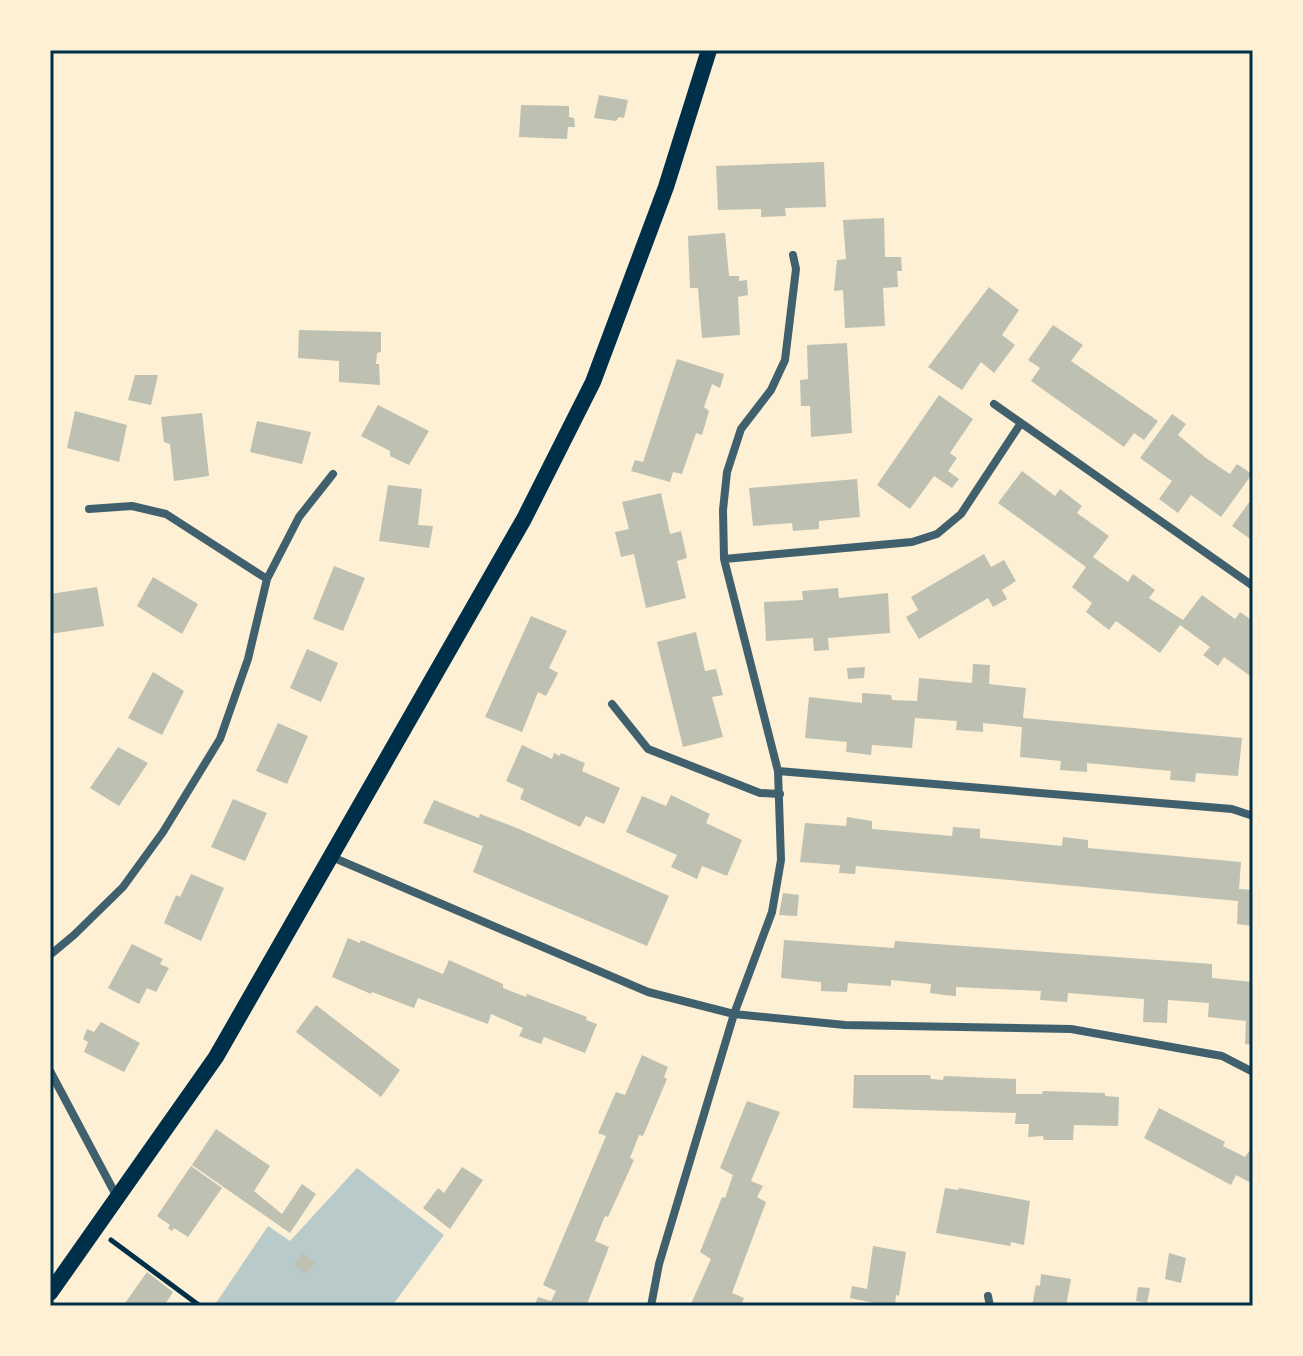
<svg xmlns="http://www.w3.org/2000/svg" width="1303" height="1356" font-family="Montserrat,sans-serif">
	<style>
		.green { fill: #b9caca }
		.building { fill: #bec0b2 }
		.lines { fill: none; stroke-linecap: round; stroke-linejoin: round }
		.path { stroke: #003049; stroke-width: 5 }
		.minor { stroke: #3f606c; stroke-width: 8 }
		.secondary { stroke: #003049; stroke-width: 16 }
		.neatline { fill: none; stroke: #003049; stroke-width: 3 }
	</style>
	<rect width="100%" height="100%" fill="#fdf0d5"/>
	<path class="green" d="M357,1168L444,1235L392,1306H220L216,1303L268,1226L290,1241Z"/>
	<path class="building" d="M599,95L628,100L624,118L619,117L616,121L594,118Z
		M521,105L569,106V117L574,118L575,127H568L567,139L519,137Z
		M824,162L826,207L785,208L786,216L761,217V209L718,210L716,166Z
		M884,218L885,257H901L902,271H897L898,287L883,288L885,326L845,328L843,290L834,291L837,260L846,259L843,220Z
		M725,233L729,276H739V281L747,280L748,295L738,297L740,335L702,338L698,288H690L688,236Z
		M989,287L1019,310L1002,335L1015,345L994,373L981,362L962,390L928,367Z
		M1053,325L1083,345L1071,361L1158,421L1144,440L1134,433L1124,447L1031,381L1040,368L1028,360Z
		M299,330L381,332V352L377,353L376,364H379L380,385L339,382V361L298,358Z
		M847,343L852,433L811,437L810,406H801L800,380L808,379L807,345Z
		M677,359L724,374L720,388L712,384L704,407L709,411L702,435L696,433L682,474L673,472L670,482L631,471L635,460L643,462Z
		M135,375H158L151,405L128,400Z
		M939,395L973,419L950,453L957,458L948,471L959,479L952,488L934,476L910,509L877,485Z
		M378,405L429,431L409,465L390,456V451L361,436Z
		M75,411L127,425L119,462L67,448Z
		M202,413L209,476L174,481L170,444L164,442L161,417Z
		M1172,414L1186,424L1178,435L1206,458L1230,474L1237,464L1252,474L1221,517L1191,495L1178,513L1159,499L1172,481L1140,458Z
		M257,421L311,432L302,464L250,452Z
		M1022,471L1055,496L1060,489L1082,506L1077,513L1109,536L1093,557L1128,582L1133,574L1155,590L1149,598L1183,620L1202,595L1235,619L1240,612L1253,621V678L1224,657L1218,666L1203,655L1210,647L1180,625L1160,653L1116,621L1109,630L1086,612L1092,603L1072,587L1086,567L998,503Z
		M857,479L860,517L819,521V529L793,531L792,523L753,526L749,488Z
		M388,485L422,489L418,525L433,526L429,548L379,541Z
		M661,493L670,534L681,531L687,558L677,561L686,598L646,608L634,554L621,557L615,532L629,529L622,502Z
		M1253,497V541L1232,526Z
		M984,554L991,567L1004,560L1016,581L1002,590L1007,599L993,607L988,598L919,639L906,617L918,610L911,597Z
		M334,566L365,578L343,631L313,619Z
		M153,577L198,604L182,634L137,606Z
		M97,587L104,626L50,634V594Z
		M838,588L839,598L888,593L890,633L828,638L829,650L814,651L813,638L766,641L764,602L803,600L802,591Z
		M531,616L567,631L549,668L558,673L553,683L546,696L538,692L522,732L485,717Z
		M696,632L705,671L716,669L723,695L712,697L723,737L683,747L657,642Z
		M307,649L338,663L321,702L290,688Z
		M973,664L990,665L989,684L1026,688L1023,718L1242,738L1238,776L1196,773L1195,782L1184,781L1170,780L1171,771L1087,763V772L1060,770L1061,761L1020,757L1022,727L983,723V732L956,730L957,721L915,718L912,748L872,745L871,755L846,752L847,742L805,738L809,697L862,703V693L891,695L892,700L917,701L919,678L972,683Z
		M865,667L864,678L848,679L847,668Z
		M153,672L184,691L162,735L128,718Z
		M278,723L308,736L287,784L256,771Z
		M522,745L552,759L554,753L560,756L561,753L585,763L582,771L620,788L604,824L586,816L580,827L520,799L524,789L506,781Z
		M118,747L148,763L119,806L90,788Z
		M671,795L710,814L706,823L742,840L727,876L702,866L697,879L671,867L677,855L626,832L642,796L666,806Z
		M233,799L267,813L245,861L211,847Z
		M434,800L479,818L480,814L517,828L669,896L647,946L473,872L483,846L423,823Z
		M847,817L872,821V829L952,836L953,827L980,829V838L1062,846L1063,837L1088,840V848L1241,862L1239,889L1253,890V926L1237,924L1238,901L856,866L855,874L839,873L840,865L800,862L805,823L846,826Z
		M191,874L224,888L201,941L164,923L176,895L180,897Z
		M783,893L799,895L797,916L779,915Z
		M348,938L360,943L361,940L443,974L449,960L503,984V988L526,997L527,994L587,1017L586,1020L597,1024L585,1053L544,1037L541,1044L519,1036L523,1028L491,1014L488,1024L418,998L414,1008L372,992L371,994L332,977Z
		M784,940L894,948L895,941L1212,964V978L1253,982V1045L1245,1044L1246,1021L1208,1017L1209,1003L1168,1000L1167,1023L1143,1022L1144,999L1068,993L1067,1002L1040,1000L1041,991L956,987V996L944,995L930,993L931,984L891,980V986L848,983L847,992L821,991V982L781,978Z
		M132,944L163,959L160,964L169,968L156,992L147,988L139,1004L108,988Z
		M316,1005L400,1070L381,1097L296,1032Z
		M101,1022L140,1043L124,1072L84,1052L88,1042L83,1039L87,1029L94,1032Z
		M642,1055L668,1067L664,1077L667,1079L643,1136L639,1135L630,1158L634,1160L608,1217L605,1216L600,1228L595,1241L609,1247L587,1304L534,1306L538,1297L551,1301L556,1291L543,1285L606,1136L598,1133L616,1092L625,1095Z
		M854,1075H930L931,1079L943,1080L944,1076L1016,1079V1094H1042L1043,1091L1105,1093V1096L1119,1097L1118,1126L1074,1125L1073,1140H1044L1043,1136L1028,1137L1029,1124H1015L1016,1113L853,1108Z
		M747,1101L780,1112L751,1181L763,1186L757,1197L766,1202L732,1293L744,1298L741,1306H690L711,1259L700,1252L722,1197L725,1198L733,1175L720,1168Z
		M1159,1108L1225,1142L1223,1146L1245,1157L1253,1146V1184L1236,1175L1231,1185L1144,1138Z
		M216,1129L270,1166L254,1191L282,1214L302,1184L316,1194L290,1233L192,1165Z
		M191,1166L222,1188L188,1237L174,1228L172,1231L168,1228L170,1225L157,1216Z
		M462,1167L483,1180L450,1229L423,1208L438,1188L444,1193Z
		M945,1188L958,1190L959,1188L1030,1201L1024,1245L1011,1242L1010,1246L936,1233Z
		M873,1246L906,1252L899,1296L896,1295L895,1306H874V1303L850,1298L852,1286L867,1289Z
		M303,1253L315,1263L306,1274L294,1264Z
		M1169,1253L1186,1258L1181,1283L1165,1279Z
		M147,1272L173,1292L164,1306H123Z
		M1041,1274L1071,1279L1066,1306H1032L1036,1285L1040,1286Z
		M1138,1287L1150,1288L1147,1303L1136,1301Z"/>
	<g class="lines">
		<path class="path" d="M111,1240L200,1306"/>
		<path class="minor" d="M994,404L1253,586
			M89,509L132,506L166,514L267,579
			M724,559L912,542L937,534L961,514L1021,423
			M612,704L648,749L760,793L780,794
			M778,771L1232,809L1253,816
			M332,857L648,992L734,1014L845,1025L1071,1029L1222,1056L1253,1072
			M50,955L74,935L123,887L163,832L220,739L248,659L267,579L299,517L333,474
			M50,1071L117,1197
			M988,1296L990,1306
			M651,1306L659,1264L734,1014L772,912L781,860L778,771L724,559L723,510L727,472L741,429L771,390L785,360L796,269L793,255"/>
		<path class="secondary" d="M50,1293L216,1057L524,519L593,382L666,187L709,50"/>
	</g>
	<rect width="1303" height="1356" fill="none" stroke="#fdf0d5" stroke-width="104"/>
	<rect x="52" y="52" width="1199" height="1252" class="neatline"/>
</svg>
